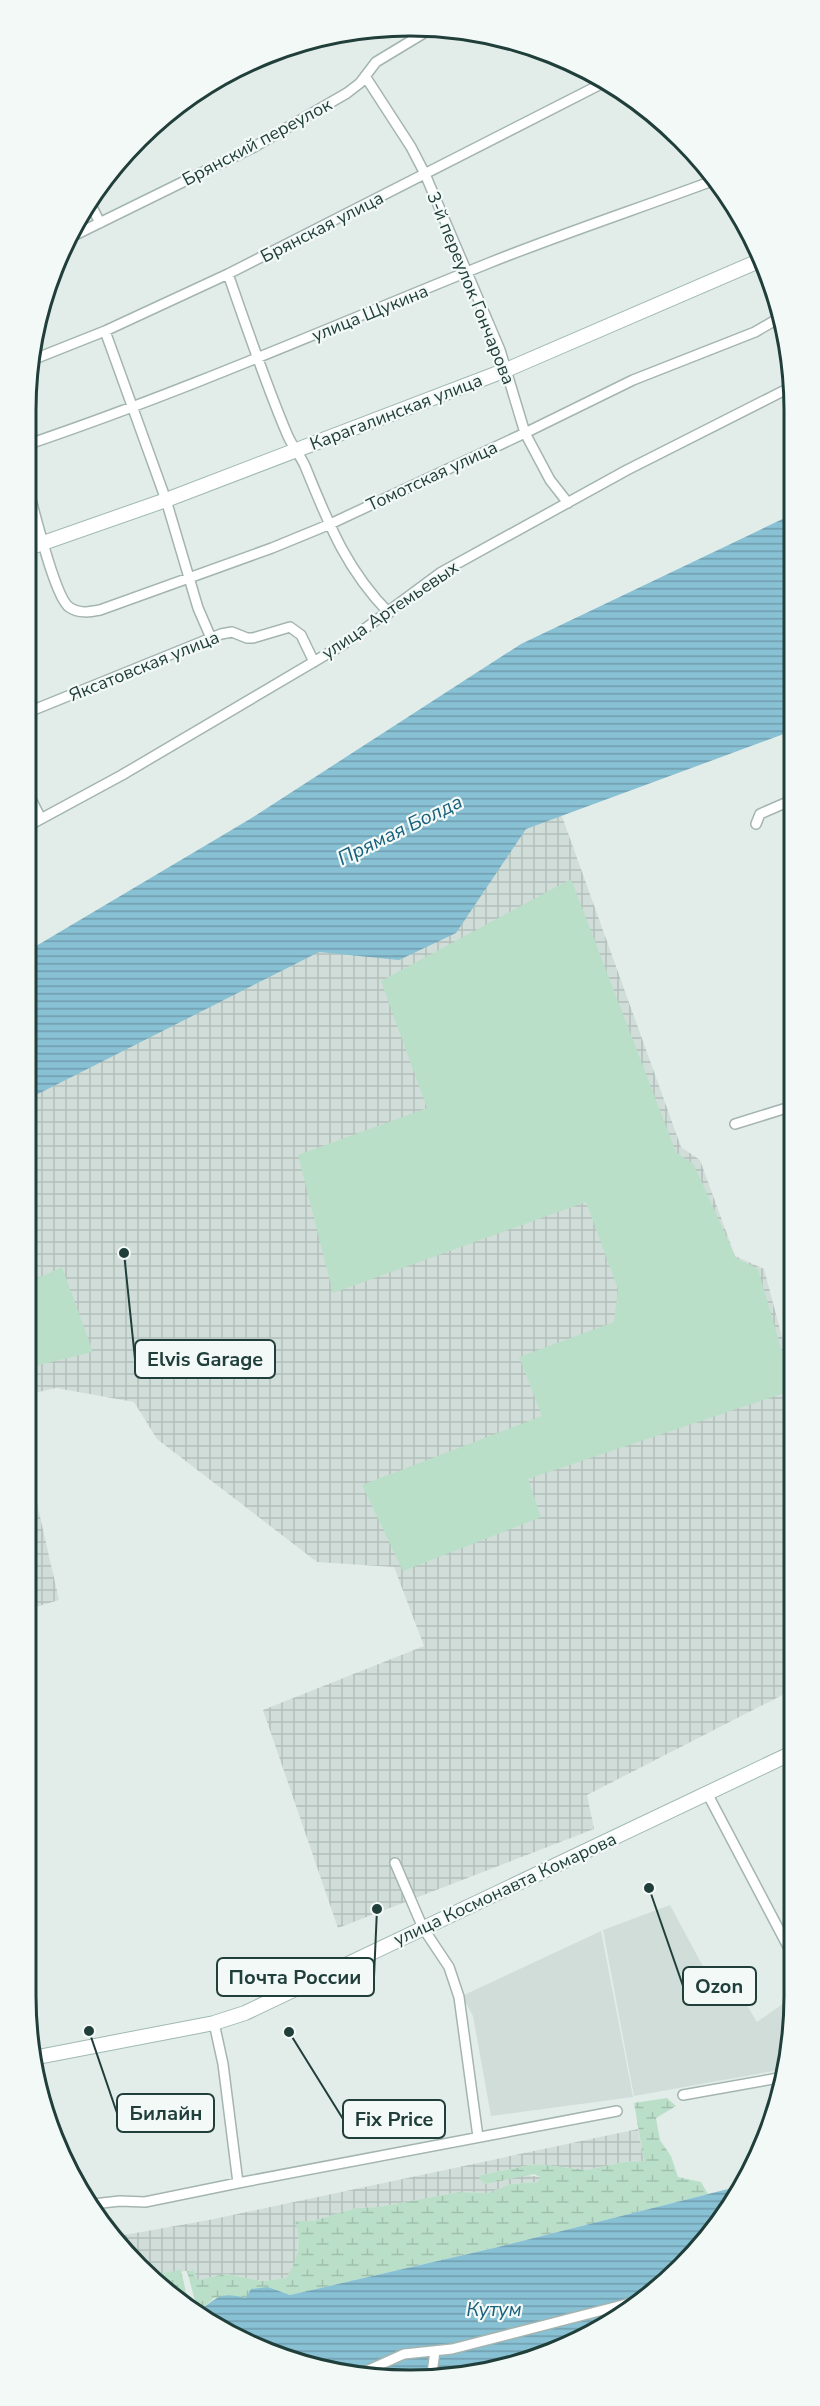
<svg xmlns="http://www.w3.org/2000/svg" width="820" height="2406" font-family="'Nunito Sans',sans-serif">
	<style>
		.built { fill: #d0ddd8 }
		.industrial { fill: url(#industrial-grid) }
		.grass { fill: #badfc8 }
		.wetland { fill: url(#wetland-marsh) }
		.water { fill: url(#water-rules) }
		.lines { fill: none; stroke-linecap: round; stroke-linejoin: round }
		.street-casing { stroke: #a4b5b1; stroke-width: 12 }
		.secondary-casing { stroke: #a0b9b3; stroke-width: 16 }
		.street { stroke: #fff; stroke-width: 9 }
		.secondary { stroke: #fff; stroke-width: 14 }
		.labels { text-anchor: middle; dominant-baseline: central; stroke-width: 4.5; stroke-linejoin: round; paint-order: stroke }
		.street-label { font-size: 18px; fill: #213f3a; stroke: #f3f9f7 }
		.water-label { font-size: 20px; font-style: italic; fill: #18617d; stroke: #f3f9f7 }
		.rim { fill: none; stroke: #213f3a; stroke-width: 3 }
		.leader { fill: none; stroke: #213f3a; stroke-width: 2 }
		.callout-dot { fill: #213f3a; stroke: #f3f9f7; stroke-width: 2 }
		.callout { fill: #f3f9f7; stroke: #213f3a; stroke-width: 2 }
		.callout-label { font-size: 20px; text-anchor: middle; font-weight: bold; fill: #213f3a }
	</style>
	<defs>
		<pattern id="industrial-grid" width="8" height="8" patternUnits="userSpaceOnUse" patternTransform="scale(1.5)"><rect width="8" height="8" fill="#d0ddd8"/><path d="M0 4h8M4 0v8" fill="none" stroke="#b2bfba"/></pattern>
		<pattern id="wetland-marsh" width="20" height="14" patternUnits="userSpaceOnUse" patternTransform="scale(1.5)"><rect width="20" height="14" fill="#badfc8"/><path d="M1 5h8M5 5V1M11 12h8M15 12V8" fill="none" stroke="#a0c0ad"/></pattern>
		<pattern id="water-rules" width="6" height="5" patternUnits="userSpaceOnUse" patternTransform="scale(1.5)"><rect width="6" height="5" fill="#88c0d4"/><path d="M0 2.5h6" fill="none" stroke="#6f9dad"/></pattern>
	</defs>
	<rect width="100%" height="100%" fill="#e2ede9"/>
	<path class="built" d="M670,1905L714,1987L731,1979L757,2022L794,1996L785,2069L634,2096L603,1930Z
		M601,1931L633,2097L491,2116L473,2016L462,1996Z"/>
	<path class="industrial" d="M559,808L681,1147L700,1160L735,1256L764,1269L793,1378L794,1689L587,1795L594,1829L338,1928L263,1710L424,1646L394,1567L317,1562L157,1439L134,1402L56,1388L26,1395V1094Z
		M26,1455L59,1600L26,1610Z
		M638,2129L644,2161L623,2162L588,2170L535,2164L481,2175L485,2184L526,2175L540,2177L538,2182L510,2184L489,2193L459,2192L379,2207L356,2208L313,2221H296L299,2233L296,2263L286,2278L262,2281L226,2274L197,2280L194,2270L154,2275L121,2250L113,2237L209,2220Z"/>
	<path class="grass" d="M571,879L676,1152L694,1165L736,1258L758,1269L793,1390L528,1479L541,1517L403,1571L362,1485L542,1416L519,1357L614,1322L618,1289L586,1202L333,1293L298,1155L427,1108L381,981Z
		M62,1267L93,1352L26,1368V1284Z"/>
	<path class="wetland" d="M667,2098L676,2106L656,2118L660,2140L671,2156L678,2177L701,2182L708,2194L498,2247L290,2295L268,2287L246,2298H214L202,2309L197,2308L187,2271L194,2270L197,2280L226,2274L262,2281L286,2278C298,2261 302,2241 295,2221H313L356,2208L379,2207L459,2192L489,2193L510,2184L538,2182L540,2177L534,2174L485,2184L479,2178L481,2175L535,2164L588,2170L623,2162L644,2161L634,2103Z
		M180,2270H181L188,2301L154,2275Z"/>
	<path class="water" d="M791,515L792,731L526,829L456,933L399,960L319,952L26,1100V952L250,819L521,644Z
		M740,2186L730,2210L624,2316L509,2367L360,2377L240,2341L196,2307L202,2309C220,2294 224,2293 246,2298L251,2289L268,2287L290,2295L498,2247Z"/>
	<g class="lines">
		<g class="street-casing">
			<path id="street" d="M365,76L411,147L425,174L500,350L525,433L550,480L568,503
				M91,205L100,223
				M77,234L254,147L347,93L360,83L376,62L424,33
				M228,274C247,328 265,382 287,434C292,446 300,455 305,466C328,522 345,568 389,613
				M105,331L166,500L198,608L211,638
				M32,360L105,331L228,274L607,81
				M26,445C183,392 335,325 489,263C564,233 640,208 715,180
				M26,481C33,505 54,596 69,607C79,614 90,612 100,610L272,548L328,525L525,433L633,380L755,332L779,318
				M26,713L221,634L232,632L247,638H253L290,627L301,635L314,662
				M26,789L41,819
				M756,824L760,814L792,800
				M26,827L122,775L344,644L440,573L627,470L791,387
				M735,1124L793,1106
				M707,1793L794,1958
				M395,1863L423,1928L449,1967L459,1997L478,2137
				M214,2023L223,2064L238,2183L617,2111
				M683,2095L784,2077
				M93,2204L120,2201L145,2202L238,2183
				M432,2373L435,2351
				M355,2376L404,2354L452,2349L638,2301"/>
		</g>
		<g class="secondary-casing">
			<path id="secondary" d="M26,549L166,500L506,370L761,260
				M38,2057L214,2023L245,2013L794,1752"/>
		</g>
		<use href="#street" class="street"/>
		<use href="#secondary" class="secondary"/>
	</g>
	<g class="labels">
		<g class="street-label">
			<text transform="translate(257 142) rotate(-28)">Брянский переулок</text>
			<text transform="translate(322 227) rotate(-27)">Брянская улица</text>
			<text transform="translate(471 288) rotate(68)">3-й переулок Гончарова</text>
			<text transform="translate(370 313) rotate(-22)">улица Щукина</text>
			<text transform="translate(396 412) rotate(-21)">Карагалинская улица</text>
			<text transform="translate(432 476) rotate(-25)">Томотская улица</text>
			<text transform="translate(390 610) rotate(-34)">улица Артемьевых</text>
			<text transform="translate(144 666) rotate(-22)">Яксатовская улица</text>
			<text transform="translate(505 1889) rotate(-25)">улица Космонавта Комарова</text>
		</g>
		<g class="water-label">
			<text transform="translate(400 830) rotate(-26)">Прямая Болда</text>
			<text x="494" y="2309">Кутум</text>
		</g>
	</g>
	<path d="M0 0H820V2406H0ZM410 36H410A374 374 0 0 1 784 410V1996A374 374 0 0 1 410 2370H410A374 374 0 0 1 36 1996V410A374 374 0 0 1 410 36Z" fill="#f3f9f7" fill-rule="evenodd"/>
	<path class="rim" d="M410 36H410A374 374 0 0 1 784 410V1996A374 374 0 0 1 410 2370H410A374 374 0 0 1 36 1996V410A374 374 0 0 1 410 36Z"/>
	<path class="leader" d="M124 1253L135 1359M377 1909L374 1977M649 1888L683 1986M89 2031L117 2113M289 2032L343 2119"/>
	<g class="callout-dot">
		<circle cx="124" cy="1253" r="6"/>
		<circle cx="377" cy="1909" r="6"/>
		<circle cx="649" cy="1888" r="6"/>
		<circle cx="89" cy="2031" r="6"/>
		<circle cx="289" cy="2032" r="6"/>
	</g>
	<g class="callout">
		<rect x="135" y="1340" width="140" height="38" rx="6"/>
		<rect x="217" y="1958" width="157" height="38" rx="6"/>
		<rect x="683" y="1967" width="73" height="38" rx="6"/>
		<rect x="117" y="2094" width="97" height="38" rx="6"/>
		<rect x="343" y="2100" width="102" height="38" rx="6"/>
	</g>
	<g class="callout-label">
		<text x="205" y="1366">Elvis Garage</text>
		<text x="295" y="1984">Почта России</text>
		<text x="719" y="1993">Ozon</text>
		<text x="166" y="2120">Билайн</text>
		<text x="394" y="2126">Fix Price</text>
	</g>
</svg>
